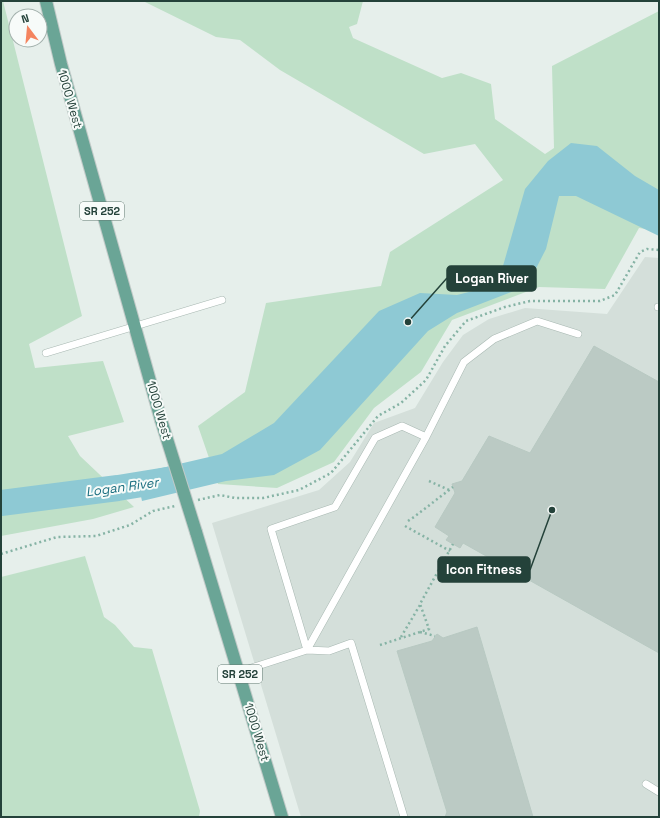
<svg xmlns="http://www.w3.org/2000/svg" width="660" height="818" font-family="'Space Grotesk',sans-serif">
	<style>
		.built { fill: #d4dfda }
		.green { fill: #bfe0c8 }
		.water { fill: #8ec9d4 }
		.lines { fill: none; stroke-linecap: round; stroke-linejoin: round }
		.river { stroke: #8ec9d4; stroke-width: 26 }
		.building { fill: #bbcac4; stroke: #b8c9c2 }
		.lane-casing { stroke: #a8b8b2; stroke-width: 8 }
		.primary-casing { stroke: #c2cac8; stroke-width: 14 }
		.path { stroke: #86b3a5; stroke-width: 2.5; stroke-dasharray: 2 3; stroke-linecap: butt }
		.lane { stroke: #fff; stroke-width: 7 }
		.primary { stroke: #6aa596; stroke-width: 12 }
		.primary-bridge-casing { stroke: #c2cac8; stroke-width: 14; stroke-linecap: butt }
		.primary-bridge { stroke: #6aa596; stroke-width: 12 }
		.labels { text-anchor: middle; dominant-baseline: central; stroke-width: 4; stroke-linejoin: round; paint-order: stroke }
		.shield { fill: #f7fbf9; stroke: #637a73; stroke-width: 1 }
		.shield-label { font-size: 11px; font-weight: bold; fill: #24423a }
		.street-label { font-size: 12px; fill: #24423a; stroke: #f7fbf9 }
		.water-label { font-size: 13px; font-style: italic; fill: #1c6f80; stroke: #f7fbf9 }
		.leader { fill: none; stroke: #24423a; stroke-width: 1.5 }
		.callout-dot { fill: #24423a; stroke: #f7fbf9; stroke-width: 1.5 }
		.callout { fill: #24423a; stroke: #24423a; stroke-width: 1.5 }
		.callout-label { font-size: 13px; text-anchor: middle; font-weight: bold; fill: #fff }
	</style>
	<rect width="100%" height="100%" fill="#e6efeb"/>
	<path class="built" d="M645,257L659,258V817H301L212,523L319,490L350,462L374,423L415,408L443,362L463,335L489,319L525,308L607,314Z"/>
	<path class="green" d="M1,1H3L82,316L29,344L35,368L103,361L124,422L68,436L80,456L134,507L93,519L1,536Z
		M143,1H363L357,24L349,27L353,38L442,78L461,73L491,84L495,119L545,154L554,148L552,66L659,11V231L639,228L605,289L539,287L452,320L421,372L374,408L334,462L277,488L218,484L198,426L245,392L266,303L381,286L390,252L503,180L475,144L424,154L280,70L240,40L216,37Z
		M85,556L104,617L115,625L134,647L152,649L200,811L199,817H1V577Z"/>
	<path class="water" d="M571,143L597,146L635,176L659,190V236L576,196H559L546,249L527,286L457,313L428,331L320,450L274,475L226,481L142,501L136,474L222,454L274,423L379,311L420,293L457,295L481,289L501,273L525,189L548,161Z"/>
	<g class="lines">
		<path class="river" d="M1,503L118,488L173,479"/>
	</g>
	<path class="building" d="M594,346L659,382V653L463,543L460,548L446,540L449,536L435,527L455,493L452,484L462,481L489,436L530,453Z
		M477,627L533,817H445L447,812L397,651L432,641L437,634L443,638Z"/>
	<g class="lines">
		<g class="lane-casing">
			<path id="lane" d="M658,307H659
				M46,353L222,300
				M307,650L426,437L464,362L494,339L537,321L578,334
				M307,650L271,529L335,507L375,438L402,426L426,437
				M239,672L307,650L329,651L351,643L404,817
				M646,784L659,792"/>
		</g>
		<g class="primary-casing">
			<path id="primary" d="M46,1L61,64L161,420
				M196,532L282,817"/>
		</g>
		<path class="path" d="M429,481L449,490
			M198,500L220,495L235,498H263L299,490L331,473L378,416L401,403L426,380L445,346L466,321L505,307L530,301H600L615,295L640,252L647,249L659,250
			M408,521L414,517L453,487
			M405,526L450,551
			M1,554L57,537L96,536L130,525L153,511L175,506
			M420,632L435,636
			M401,637L420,605
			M380,645L429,629L420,604L453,544"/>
		<use href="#lane" class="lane"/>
		<use href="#primary" class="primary"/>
		<g class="primary-bridge-casing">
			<path id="primary-bridge" d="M161,420L196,532"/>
		</g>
		<use href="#primary-bridge" class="primary-bridge"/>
	</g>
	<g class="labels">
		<g class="shield">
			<rect x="80" y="202" width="44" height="18" rx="3"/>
			<rect x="218" y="665" width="44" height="18" rx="3"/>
		</g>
		<g class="shield-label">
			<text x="102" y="211">SR 252</text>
			<text x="240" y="674">SR 252</text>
		</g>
		<g class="street-label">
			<text transform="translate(70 99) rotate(74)">1000 West</text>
			<text transform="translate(159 410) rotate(74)">1000 West</text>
			<text transform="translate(257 732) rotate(73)">1000 West</text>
		</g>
		<g class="water-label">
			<text transform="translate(122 487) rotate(-8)">Logan River</text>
		</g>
	</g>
	<path class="leader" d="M408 322L447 278M552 510L530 570"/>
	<g class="callout-dot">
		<circle cx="408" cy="322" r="4"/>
		<circle cx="552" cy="510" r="4"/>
	</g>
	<g class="callout">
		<rect x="447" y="266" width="89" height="25" rx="4"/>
		<rect x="438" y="557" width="92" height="25" rx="4"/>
	</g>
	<g class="callout-label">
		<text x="492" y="283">Logan River</text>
		<text x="484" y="574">Icon Fitness</text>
	</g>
	<rect width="660" height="818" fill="none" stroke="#24423a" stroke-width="4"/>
	<g transform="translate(28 28) rotate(344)"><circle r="19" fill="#f7fbf9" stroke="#a3b1ad"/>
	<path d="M0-3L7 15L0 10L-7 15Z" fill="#f4845f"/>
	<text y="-6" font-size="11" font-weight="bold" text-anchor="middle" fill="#24423a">N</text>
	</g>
</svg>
